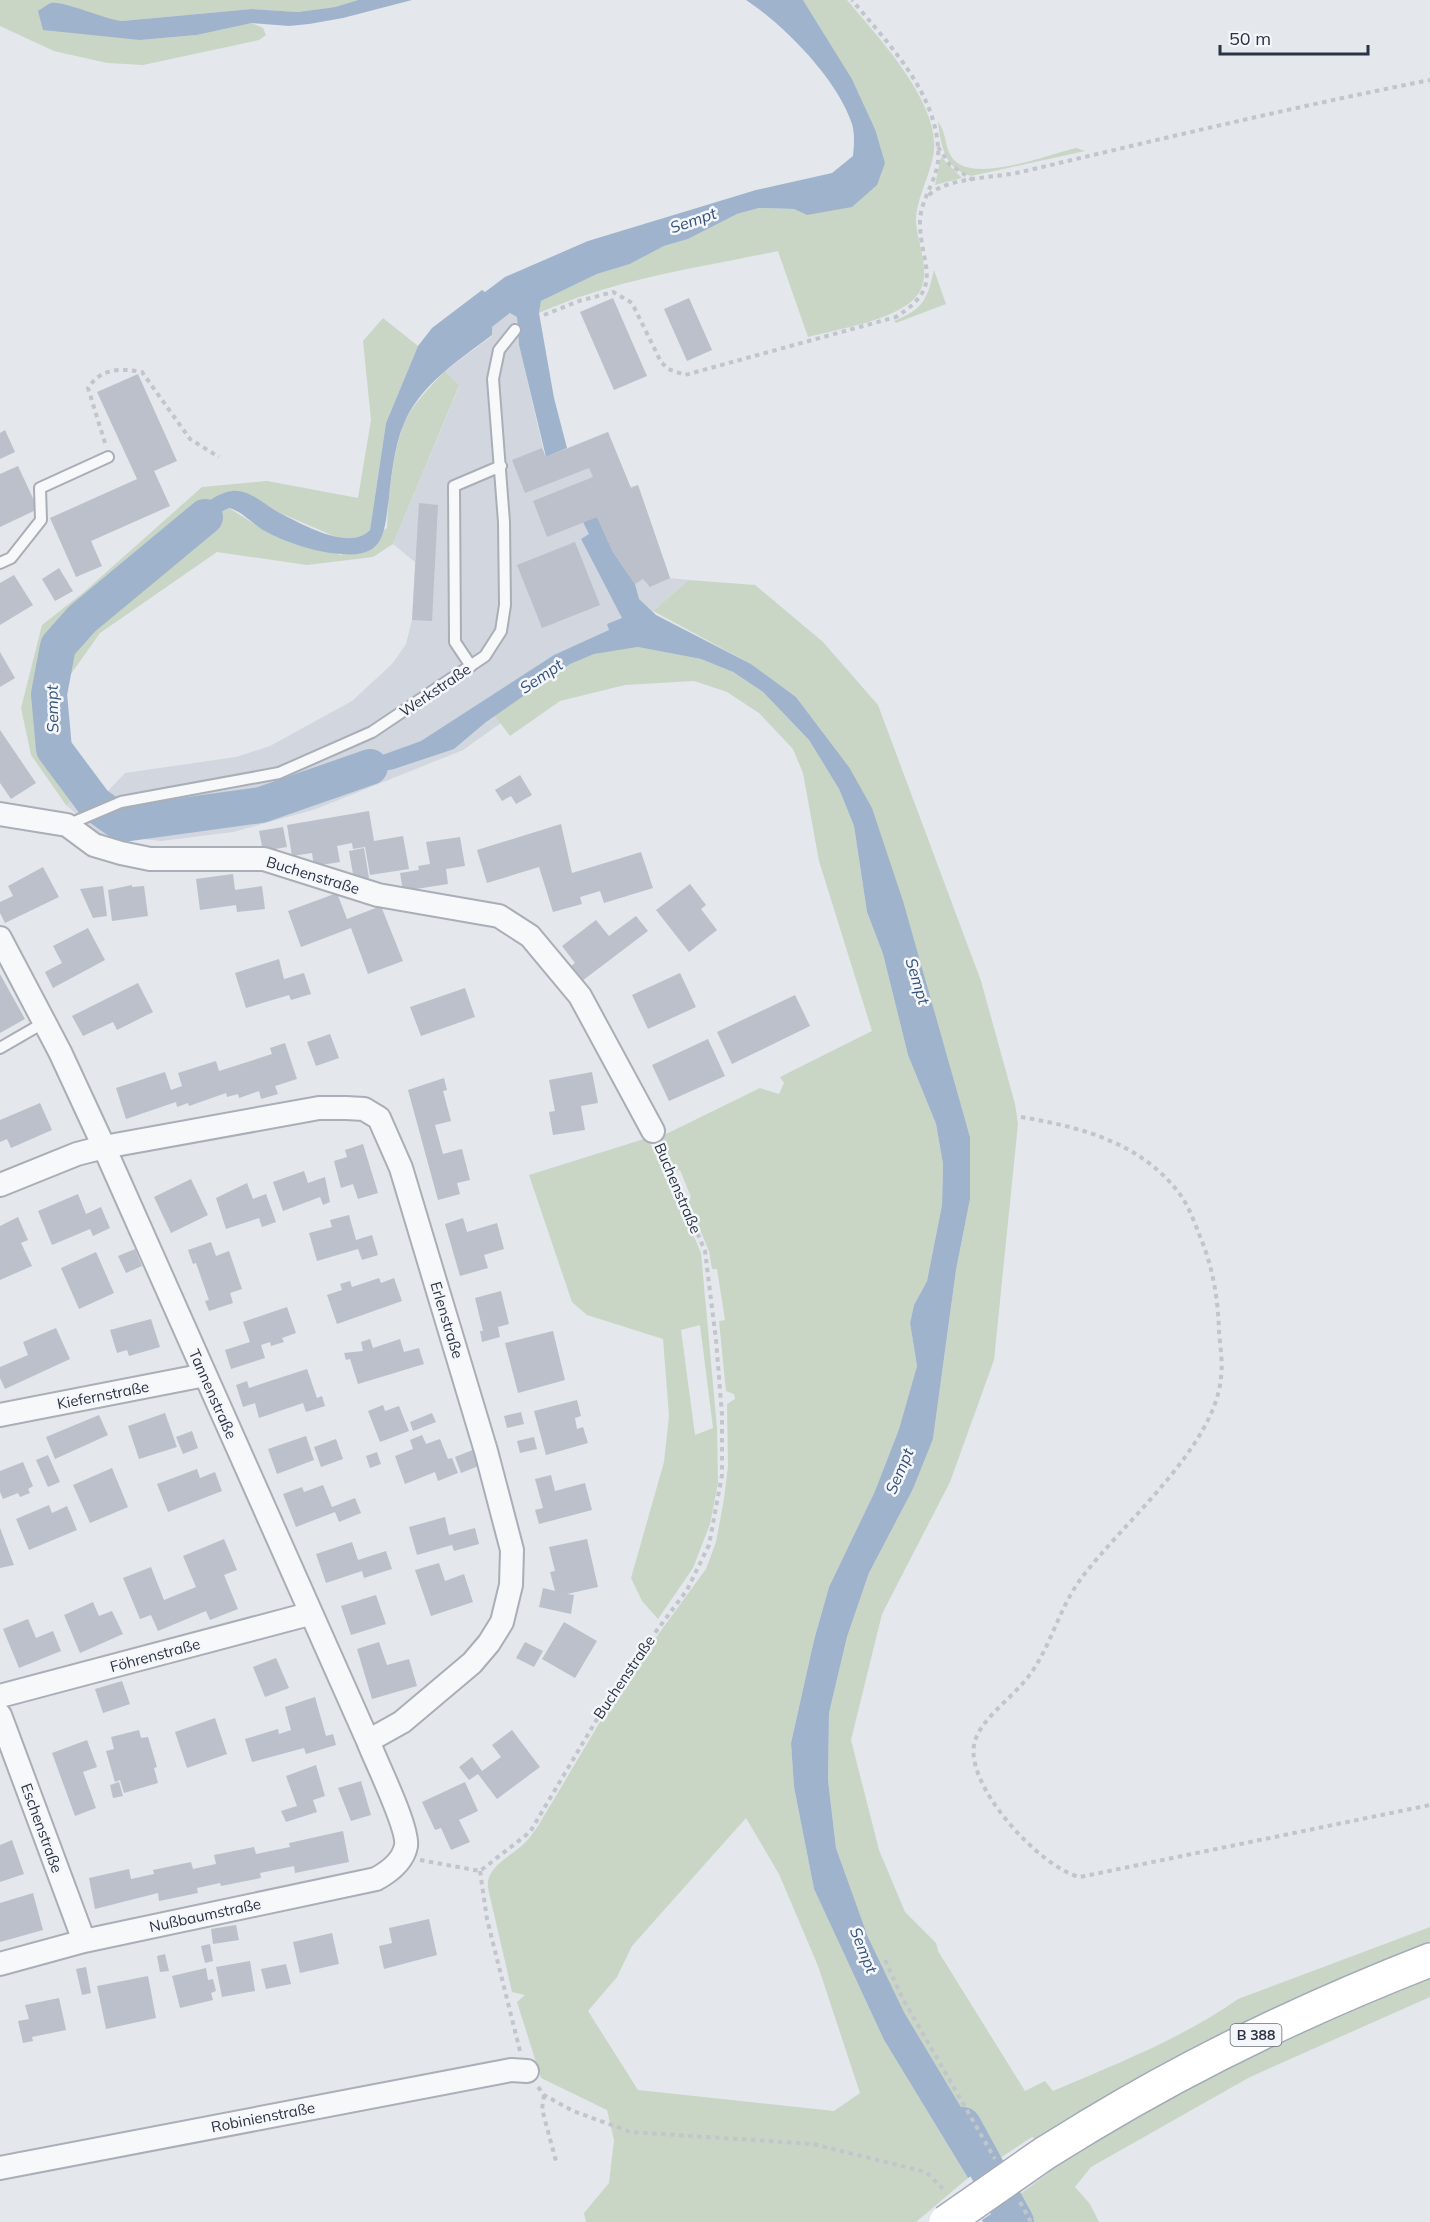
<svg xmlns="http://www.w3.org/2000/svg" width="1430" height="2222" font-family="Mulish,sans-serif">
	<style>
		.built { fill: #d2d6de }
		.green { fill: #c9d6c5; fill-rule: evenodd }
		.water { fill: #9fb4cc }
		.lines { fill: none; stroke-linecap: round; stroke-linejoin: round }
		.river { stroke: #9fb4cc; stroke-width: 36 }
		.building { fill: #bbc0ca }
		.lane-casing { stroke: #a9aeb7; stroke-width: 14 }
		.street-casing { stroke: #a9aeb7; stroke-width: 26 }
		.primary-casing { stroke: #a3abb8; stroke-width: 36 }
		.path { stroke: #c2c5cb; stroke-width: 4; stroke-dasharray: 4.5 4.5; stroke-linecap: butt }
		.lane { stroke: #f7f8fa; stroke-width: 10 }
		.street { stroke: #f7f8fa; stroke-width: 22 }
		.primary { stroke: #fff; stroke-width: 33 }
		.primary-bridge-casing { stroke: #a3abb8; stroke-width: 36; stroke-linecap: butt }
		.primary-bridge { stroke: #fff; stroke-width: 33 }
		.labels { text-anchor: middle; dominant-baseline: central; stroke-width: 5; stroke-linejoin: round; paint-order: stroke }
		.shield { fill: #f4f6f9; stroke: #676e7b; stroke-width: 1.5 }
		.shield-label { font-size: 14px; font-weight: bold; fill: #2b3445 }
		.street-label { font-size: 15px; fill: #2b3445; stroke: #f4f6f9 }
		.water-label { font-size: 16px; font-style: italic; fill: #34527a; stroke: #f4f6f9 }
	</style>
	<rect width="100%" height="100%" fill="#e4e7ec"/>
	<path class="built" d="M510,313L517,317L519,345L545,457L608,432L630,487L638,485L670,578L689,580L653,611L618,649L550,680L496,716L501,723L463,750L316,809L233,832L161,841L99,834L66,805L91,788L107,792L125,773L236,757L270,746L352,701L392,664L406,644L412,620L415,562L393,544L459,387L445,371L492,336V327Z"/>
	<path class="green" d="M0,0H358L335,7L298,12L252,9L122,21L105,19L64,4L140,40L197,35L252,23L263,28L266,35L259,40L143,65L107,63L54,51L0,26Z
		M803,0H847C877,36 939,101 934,151C931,174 916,199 916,221C917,246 935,278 914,299C892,321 838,329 808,337L778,251C697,268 615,279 539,313L541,301L597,274L630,264L664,246L688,239L737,214L759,208L795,209L807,215L875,129L852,79Z
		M938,122C947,132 944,149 954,160C976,183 1047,155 1076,148L1085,151L971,176C944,169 941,145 938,122Z
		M941,157L962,178L935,185Z
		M934,270L946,304L896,323L894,321C924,309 927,299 934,270Z
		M383,318L418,346L386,423L370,530L362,538L343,540L278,512L251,495L232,491L164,545L173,552L211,517L229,508L269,533L341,555L387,528C388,499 393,453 403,426C411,405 430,387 445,371L459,386L393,544L373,557L307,565L217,552L100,633L66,681L64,731L78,760L107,792L91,788L66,805L31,755L21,708L42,625L84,592L202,487L267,481L358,498L371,420L363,341Z
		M689,580L755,585L823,642L878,705L981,981L1015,1104L1018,1124L994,1360L950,1482L882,1614L851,1740L879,1850L905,1912L936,1943L938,1951L1025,2091L1045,2081L1053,2091C1114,2065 1185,2037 1238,1999L1430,1927V1944L1351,1974L1216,2037L1035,2139L1032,2137L994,2162L904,2012L868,1937L836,1848L828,1780L829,1713L847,1637L869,1573L913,1489L933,1439L956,1270L970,1199V1137L944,1048L849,767L796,697L751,664L653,611Z
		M638,647L701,659L733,672L763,692L809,740L839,789L854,826L867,912L883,954L908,1055L936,1124L943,1164L942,1205L927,1281L914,1305L910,1323L917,1366L899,1429L875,1491L829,1587L814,1640L791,1743L794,1787L814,1889L884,2040L968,2178L916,2222H586L584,2213L609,2183L614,2140L607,2110L541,2078L517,2002L525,1995L512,1992L488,1888C486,1868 506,1859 519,1848C527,1842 533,1833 538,1826L625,1680L706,1569L716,1542L724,1499L728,1466L727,1404L735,1399L734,1394L726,1391L719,1321L725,1320L717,1269H712L709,1251L687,1199L691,1197L680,1170L675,1171L660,1137L760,1088L779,1094L784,1083L780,1077L872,1031L819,861L803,773L793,749L759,713L727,692L694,681L625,685L560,701L510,736L495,716L570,664L594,654ZM746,1818L779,1874L818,1966L860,2093L834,2111L638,2090L588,2011L617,1977L632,1946Z
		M634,1112L675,1192L701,1253L717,1428L718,1483L710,1524L693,1568L658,1619L642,1601L631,1578L664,1462L669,1416L663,1339L587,1315L572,1302L529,1175L644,1139L631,1113ZM700,1325L713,1428L695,1435L681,1330Z
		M1430,1973V1997L1250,2077L1091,2167L1075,2187L1090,2204L1099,2222H1025L1012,2200L1047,2174L1055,2164L1175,2090Z"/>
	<path class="water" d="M358,0H412L343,18L309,24L289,26L252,23L197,35L140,40L43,30L38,11C42,9 47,4 51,3C62,0 104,19 122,21L252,9L298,12L335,7Z
		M746,0H803L852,79L875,129L885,163L877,185L852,207L807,215L794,209L759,208L737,214L688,239L664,246L630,264L597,274L541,301L539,313L554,398L567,448L546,457L519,345L517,317L510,313L492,327V335C459,360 418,386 403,426C395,445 391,477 389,498C384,531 386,558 342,554C318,553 284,542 263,530C253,524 240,510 229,508L211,517L172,552L164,545C181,527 207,494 232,491C249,489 264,504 278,512C302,524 349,552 370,530L386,423L418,346L432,328L482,290L485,292L505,277L588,241L756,190L832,173L853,156C854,145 855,135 852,124C837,79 785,26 746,0Z
		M597,517L613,552L635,584L639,599L656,615L751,664L796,697L849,767L872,808L903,901L970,1137V1199L956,1270L933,1439L913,1489L869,1573L847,1637L829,1713L828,1780L836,1848L868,1937L904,2012L994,2162L968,2178L884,2040L814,1889L794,1787L791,1743L814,1640L829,1587L875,1491L899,1429L917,1366L910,1323L914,1305L927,1281L942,1205L943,1164L936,1124L908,1055L883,954L867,912L854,826L839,789L809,740L763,692L733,672L701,659L638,647L594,654L570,664L486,722L454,749L394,769L325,783L341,770L421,741L554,655L609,630L607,624L622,618L581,539L589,534L583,522Z
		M1012,2200L1025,2222H983L982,2220Z"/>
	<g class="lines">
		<path class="river" d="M205,517L82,619L58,646L49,694L54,749L95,804L123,824L261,805L370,767
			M963,2125L1016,2222"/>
	</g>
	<path class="building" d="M613,298L647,376L614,390L580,312Z
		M689,298L712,350L687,361L664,309Z
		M138,374L177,461L154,471L170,506L91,541L102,566L76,577L50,518L137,479L97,392Z
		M5,430L15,452L0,459V433Z
		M608,432L631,488L638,485L670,578L650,587L643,579L635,584L613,552L597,517L547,537L533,501L593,477L589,468L525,493L512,460L542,448L546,457Z
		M18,466L38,509L0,527V474Z
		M419,503L438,505L432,621L412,620Z
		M575,542L600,605L542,628L517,565Z
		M59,568L73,591L55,601L42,579Z
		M14,575L33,605L0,625V583Z
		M0,652L15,678L0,687Z
		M0,730L36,783L11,799L0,783Z
		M520,775L532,795L516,804L511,796L502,801L495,790Z
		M369,811L374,841L403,836L409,869L370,875L365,847L353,849L352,843L337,846L340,862L314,866L312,853L292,856L287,825Z
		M561,824L572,873L641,852L653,888L604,903L600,891L580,897L582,904L553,912L539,867L487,883L477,850Z
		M283,827L287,847L263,851L259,831Z
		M460,837L465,866L446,869L448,884L403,891L400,873L419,870L418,866L430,864L426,842Z
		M364,848L369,878L354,880L349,851Z
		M43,867L59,897L5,923L0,913V902L13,896L8,886Z
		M233,874L235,890L262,886L265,909L237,912L236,905L200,910L196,879Z
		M690,884L706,905L701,909L717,930L689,952L656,910Z
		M132,885V887L144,886L148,916L112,921L108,890Z
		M103,886L107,916L93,918L80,889Z
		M337,893L347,919L381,906L403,961L368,974L351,928L301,947L288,911Z
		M636,916L648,931L582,981L571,966L575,963L562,946L596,920L609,936Z
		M88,928L105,960L53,988L45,972L62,963L53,946Z
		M279,959L284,979L304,973L311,994L291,1000L289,995L246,1008L235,973Z
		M680,973L696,1007L648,1029L632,995Z
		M0,974L25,1019L0,1033Z
		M138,983L153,1012L117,1030L113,1022L83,1036L72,1016Z
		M465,988L475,1017L421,1036L410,1007Z
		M795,995L810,1026L732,1064L717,1032Z
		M330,1034L339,1058L316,1066L307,1042Z
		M708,1039L725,1076L669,1101L652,1065Z
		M285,1043L297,1079L275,1086L278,1094L261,1099L259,1091L239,1098L238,1094L227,1097L226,1093L189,1106L188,1103L177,1107L176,1102L126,1119L116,1088L165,1072L171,1090L182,1086L178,1073L216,1061L219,1071L272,1054L270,1048Z
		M592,1072L598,1103L581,1106L585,1130L553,1135L549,1112L555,1111L549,1080Z
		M444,1078L447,1090L443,1091L451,1121L435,1125L443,1154L462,1149L470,1180L457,1183L460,1194L438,1200L408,1090Z
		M40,1103L52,1130L11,1148L7,1139L0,1142V1120Z
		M363,1144L378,1193L358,1199L353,1184L341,1188L334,1161L347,1157L345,1150Z
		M304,1171L308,1183L325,1177L330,1202L323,1205L320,1197L283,1211L273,1182Z
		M191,1179L208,1215L171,1233L154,1197Z
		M247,1183L253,1199L266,1194L276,1222L262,1227L259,1218L226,1229L216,1198Z
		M78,1194L86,1214L101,1207L110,1228L93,1236L90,1229L52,1245L38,1211Z
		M349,1215L356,1240L372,1235L378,1255L362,1260L358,1249L317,1261L309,1233L332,1227L330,1220Z
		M18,1217L28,1240L21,1243L32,1266L0,1280V1226Z
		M463,1218L467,1232L497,1223L504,1249L484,1255L488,1268L460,1276L445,1224Z
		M211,1242L216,1256L229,1251L242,1289L230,1293L233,1303L209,1311L205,1301L209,1300L196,1263L193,1264L188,1250Z
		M135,1249L142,1266L126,1273L118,1256Z
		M96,1252L114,1293L79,1309L61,1268Z
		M379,1278L381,1283L394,1278L402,1301L337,1324L327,1295L342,1290L340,1284L350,1281L352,1287Z
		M501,1291L509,1324L498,1327L500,1337L482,1342L480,1331H483L475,1298Z
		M287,1307L296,1333L282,1338L284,1342L271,1346L270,1342L261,1345L265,1358L231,1369L225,1350L250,1342L243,1322Z
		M151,1319L160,1347L129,1356L127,1350L117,1353L110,1330Z
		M56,1328L70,1359L5,1389L0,1378V1367L28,1355L23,1342Z
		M553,1331L565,1380L518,1393L505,1343Z
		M370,1339L373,1348L400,1339L404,1352L419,1348L424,1364L358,1384L350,1359L346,1360L344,1353L363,1351L361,1342Z
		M307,1369L317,1398L322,1396L325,1406L306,1412L303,1403L259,1418L255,1403L243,1407L236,1385L247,1381L249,1388Z
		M577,1400L581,1416L575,1418L577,1429L583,1427L588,1443L546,1455L534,1411Z
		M383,1405L385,1411L399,1406L409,1431L380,1442L368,1411Z
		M521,1412L524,1424L507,1428L504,1416Z
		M165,1413L177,1447L139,1459L128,1426Z
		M432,1413L436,1422L413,1431L410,1422Z
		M99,1415L108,1435L55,1459L46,1437Z
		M192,1431L198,1448L183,1454L176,1437Z
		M422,1435L426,1444L440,1439L448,1459L452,1458L458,1473L438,1481L435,1472L405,1484L395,1456L413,1449L410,1440Z
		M306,1436L314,1460L277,1474L268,1449Z
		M534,1437L537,1449L520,1453L517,1441Z
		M336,1439L343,1459L321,1467L314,1447Z
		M475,1449L481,1465L461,1473L455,1457Z
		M377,1452L381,1464L370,1468L366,1456Z
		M48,1455L60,1482L48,1487L36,1460Z
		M23,1462L33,1486L28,1489L30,1493L20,1497L18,1493L3,1499L0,1492V1471Z
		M112,1468L128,1507L90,1523L73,1485Z
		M197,1469L200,1478L215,1472L222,1491L168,1512L157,1484Z
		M551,1475L555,1491L585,1483L592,1510L539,1524L535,1510L543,1508L535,1479Z
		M323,1485L332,1507L355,1498L361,1513L339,1522L335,1512L296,1527L283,1494L302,1487L304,1492Z
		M49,1505L52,1513L67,1506L77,1530L29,1550L16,1519Z
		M445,1517L449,1535L475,1528L479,1544L454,1551L452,1545L417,1555L409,1527Z
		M0,1528L14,1565L0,1568Z
		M224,1539L237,1570L224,1575L238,1609L210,1620L206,1611L158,1631L151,1615L140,1619L123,1578L151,1567L164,1600L196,1587L183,1556Z
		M587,1539L598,1587L567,1594L574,1595L571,1614L539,1607L543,1588L555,1591L550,1572L555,1571L549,1547Z
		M352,1542L358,1560L386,1551L392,1569L364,1578L362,1571L326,1583L316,1554Z
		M439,1563L445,1581L464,1574L473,1602L431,1616L415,1570Z
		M376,1595L386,1624L351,1635L341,1606Z
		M93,1602L99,1616L112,1611L123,1634L80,1653L64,1615Z
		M28,1619L36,1638L53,1631L61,1651L19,1668L3,1629Z
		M564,1622L597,1641L575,1678L542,1659Z
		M379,1642L387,1665L409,1659L417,1686L372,1699L357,1649Z
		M525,1642L543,1651L534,1667L516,1658Z
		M276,1658L289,1688L265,1697L253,1667Z
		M122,1681L130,1704L103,1713L95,1689Z
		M315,1697L326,1736L333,1734L336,1745L306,1754L304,1748L252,1762L245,1739L278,1729L279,1734L291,1730L285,1707Z
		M215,1718L227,1754L187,1768L175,1732Z
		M139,1730L141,1738L148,1737L157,1767L154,1768L158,1783L124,1793L120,1780L115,1782L106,1751L114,1749L111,1737Z
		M512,1730L540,1767L497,1799L478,1774L469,1780L459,1767L472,1757L482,1771L501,1757L492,1745Z
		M87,1740L97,1767L83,1772L96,1808L75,1816L52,1753Z
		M316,1765L325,1796L313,1800L317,1812L286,1822L281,1811L297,1806L286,1776Z
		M361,1781L371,1815L351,1821L338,1788Z
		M119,1782L123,1796L113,1798L110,1785Z
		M465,1782L478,1811L459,1820L470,1842L451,1850L441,1828L435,1830L422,1802Z
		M343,1831L349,1862L295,1873L294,1866L260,1873L261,1878L221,1886L220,1883L197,1888L198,1893L159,1901L158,1893L95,1909L89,1878L129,1869L131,1879L154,1874L153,1870L191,1862L193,1869L216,1864L214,1855L254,1847L256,1854L290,1847L289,1843Z
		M12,1840L24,1874L0,1882V1845Z
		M33,1893L43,1930L0,1942V1903Z
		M429,1919L437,1955L384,1969L379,1946L392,1943L389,1928Z
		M236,1925L239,1940L213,1944L211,1929Z
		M332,1933L339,1964L300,1973L293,1942Z
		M210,1944L213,1961L205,1963L201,1946Z
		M165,1954L169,1971L160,1972L157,1956Z
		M250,1961L255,1991L222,1997L216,1967Z
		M286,1964L291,1984L266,1989L261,1969Z
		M86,1967L91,1993L82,1995L76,1969Z
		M206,1968L208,1980L213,1979L216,1991L211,1993L213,2000L180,2008L172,1976Z
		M148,1976L156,2018L106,2029L97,1986Z
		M59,1998L66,2030L32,2037L33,2041L23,2043L18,2021L29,2019L25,2005Z"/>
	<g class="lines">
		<g class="lane-casing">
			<path id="lane" d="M0,563L11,558L41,520L40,488L108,457
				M471,666L455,642L454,486L501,466
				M67,825L121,802L279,773L372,732L485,656L501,631L505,605L504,522L493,379L499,350L515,330
				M0,1048L45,1022"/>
		</g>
		<g class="street-casing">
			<path id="street" d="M0,814L67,825L94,845L121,853L150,859H264L378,895L499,916L530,936L580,996L653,1131
				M0,938L60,1052L104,1147L368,1741C376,1762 409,1828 406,1846C403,1861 389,1872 376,1879L84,1941L0,1964
				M0,1185L77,1154L104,1147L319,1108H346L364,1109L379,1118L401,1168L486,1451L512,1550L511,1585L502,1622L489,1643L472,1663L402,1722L368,1741
				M0,1415L205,1375
				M0,1696L309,1614
				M0,1715L84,1941
				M0,2168L511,2070L527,2071"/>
		</g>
		<g class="primary-casing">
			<path id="primary" d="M1089,2126C1198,2060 1312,2006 1430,1960"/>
		</g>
		<path class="path" d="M938,147L950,165L973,180
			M929,195C947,177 996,178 1021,172C1157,140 1293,107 1430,80
			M544,315L579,301L613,292L632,303L661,362L668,369L685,375L896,317C946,285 920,267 920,222C920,201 936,182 938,161C942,97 889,45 852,0
			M105,443L88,388C101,368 120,368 142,372L190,439L219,457
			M1021,1117C1080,1127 1140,1142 1179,1193C1189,1206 1195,1224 1201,1239C1213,1268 1218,1299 1219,1331C1220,1346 1223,1362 1221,1377C1215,1448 1121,1524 1080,1580C1059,1609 1051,1645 1031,1673C1016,1695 985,1715 976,1738C958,1780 1041,1869 1080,1877L1430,1805
			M420,1860L480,1871L530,1832L622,1677L687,1590L709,1545L722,1475V1415L716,1340L705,1251L661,1147
			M480,1871L487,1919L520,2051
			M885,1960L903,1999L995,2159
			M538,2087L544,2095L573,2111L631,2132L813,2144L926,2172L945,2191
			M544,2095L542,2109L556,2161
			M1020,2202L1031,2222"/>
		<use href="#lane" class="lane"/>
		<use href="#street" class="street"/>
		<use href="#primary" class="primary"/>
		<g class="primary-bridge-casing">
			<path id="primary-bridge" d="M946,2222L1045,2153L1089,2126"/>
		</g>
		<use href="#primary-bridge" class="primary-bridge"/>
	</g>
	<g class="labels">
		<rect class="shield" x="1230.5" y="2024" width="51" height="22" rx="4.5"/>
		<g class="shield-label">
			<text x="1256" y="2035">B 388</text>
		</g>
		<g class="street-label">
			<text transform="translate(435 690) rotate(-34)">Werkstraße</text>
			<text transform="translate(313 875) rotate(17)">Buchenstraße</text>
			<text transform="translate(678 1188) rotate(67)">Buchenstraße</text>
			<text transform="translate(447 1320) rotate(73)">Erlenstraße</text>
			<text transform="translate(213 1394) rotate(66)">Tannenstraße</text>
			<text transform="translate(103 1395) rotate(-11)">Kiefernstraße</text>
			<text transform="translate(155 1655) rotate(-15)">Föhrenstraße</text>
			<text transform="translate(624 1677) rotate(-56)">Buchenstraße</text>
			<text transform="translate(42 1828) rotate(70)">Eschenstraße</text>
			<text transform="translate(205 1915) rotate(-12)">Nußbaumstraße</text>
			<text transform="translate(263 2117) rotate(-11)">Robinienstraße</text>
		</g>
		<g class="water-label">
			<text transform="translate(693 220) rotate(-19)">Sempt</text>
			<text transform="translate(541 676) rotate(-34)">Sempt</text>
			<text transform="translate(52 709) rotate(-91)">Sempt</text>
			<text transform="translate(918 981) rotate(73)">Sempt</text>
			<text transform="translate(899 1471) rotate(-67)">Sempt</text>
			<text transform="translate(864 1950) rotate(68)">Sempt</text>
		</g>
	</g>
	<path d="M1220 45v9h148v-9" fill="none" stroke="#2b3445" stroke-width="3"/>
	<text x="1229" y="45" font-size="18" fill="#2b3445" stroke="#f4f6f9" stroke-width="4.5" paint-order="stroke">50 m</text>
</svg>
